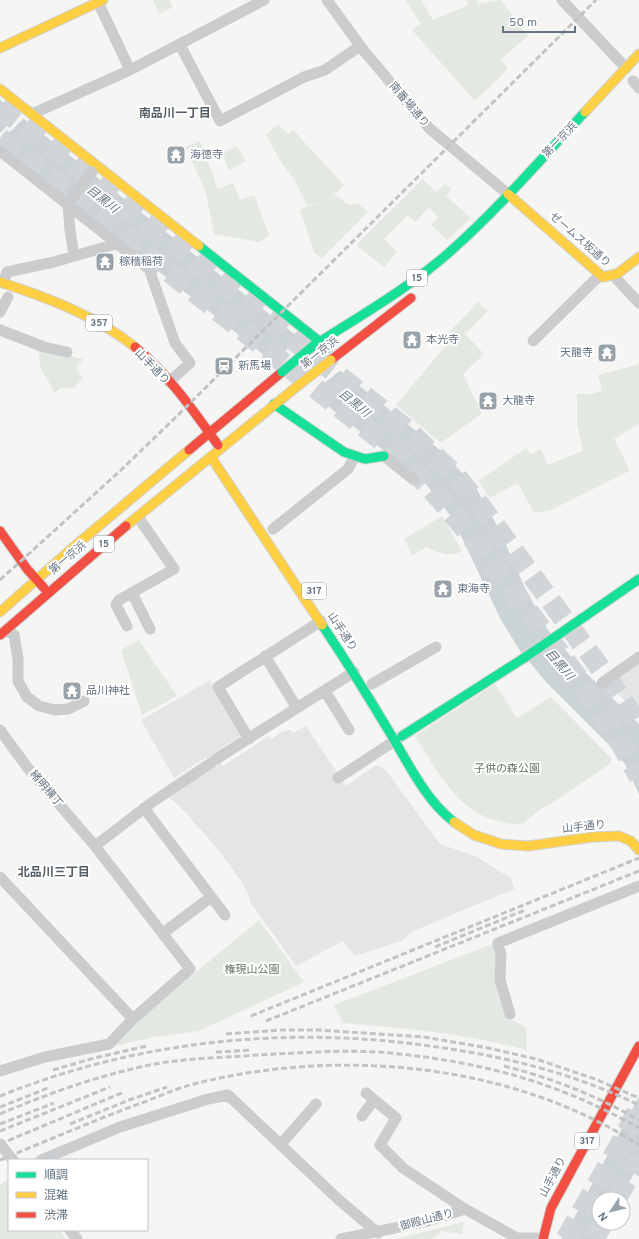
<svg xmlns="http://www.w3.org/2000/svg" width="639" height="1239" font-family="Overpass,'Noto Sans JP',sans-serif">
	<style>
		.built { fill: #e4e5e5 }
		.green { fill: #e4e8e2 }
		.water { fill: #ccd3d7 }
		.pier { fill: #f5f5f4 }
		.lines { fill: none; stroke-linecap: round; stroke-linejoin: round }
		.highway-tunnel { stroke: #d1d5d8; stroke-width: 21; stroke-dasharray: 21 10; stroke-linecap: butt }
		.fast-casing { stroke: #d1d1d2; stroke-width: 11 }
		.slow-casing { stroke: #d1d1d2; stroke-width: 11 }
		.jam-casing { stroke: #d1d1d2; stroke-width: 11 }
		.street { stroke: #cacccd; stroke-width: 11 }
		.fast { stroke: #16e098; stroke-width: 9 }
		.slow { stroke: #ffcf43; stroke-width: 9 }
		.jam { stroke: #f24e42; stroke-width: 9 }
		.rail { stroke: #c1c3c4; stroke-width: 3; stroke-dasharray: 6 3; stroke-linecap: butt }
		.fast-bridge-casing { stroke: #d1d1d2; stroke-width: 11; stroke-linecap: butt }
		.slow-bridge-casing { stroke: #d1d1d2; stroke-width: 11; stroke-linecap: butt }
		.street-bridge { stroke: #cacccd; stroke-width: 11 }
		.fast-bridge { stroke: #16e098; stroke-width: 9 }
		.slow-bridge { stroke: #ffcf43; stroke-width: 9 }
		.labels { text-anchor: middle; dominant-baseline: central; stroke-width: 4; stroke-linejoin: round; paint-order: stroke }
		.shield { fill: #fff; stroke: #949ea8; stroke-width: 1 }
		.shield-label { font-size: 10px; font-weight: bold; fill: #667583 }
		.street-label { font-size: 11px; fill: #667583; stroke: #fff }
		.poi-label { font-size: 11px; fill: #667583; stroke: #fff; text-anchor: start }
		.park-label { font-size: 11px; fill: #687a65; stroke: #fff }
		.neighbourhood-label { font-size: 12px; font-weight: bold; fill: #545f68; stroke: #fff }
		.water-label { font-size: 12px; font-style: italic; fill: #62777f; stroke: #fff }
	</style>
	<rect width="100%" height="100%" fill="#f5f5f4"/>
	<path class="built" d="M639,662V715L607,683Z
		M210,680L243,734L214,753L223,766L269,736L272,740L280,732L290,730L293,733L306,726L346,786L376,765L385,769L440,844L475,856L511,878L514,889L411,932L403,940L355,956L343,941L296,966L250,902L249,896L241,881L217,848L186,813L169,797L214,767L206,757L174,778L141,720Z"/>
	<path class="green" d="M153,0H169L173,7L159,14Z
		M408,0H421L433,20L469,5L466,0H476L479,4L501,0L528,36L501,59L508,69L475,101L412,30L421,24L406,1Z
		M278,124L288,134L293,130L344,185L326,203L335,195L347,204H358L368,212L322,258L314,252L300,210L307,206L326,202L307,205L294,179L281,162L266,135Z
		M200,141L218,189L233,183L240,200L254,195L269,235L260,242L214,234L206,193L186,147Z
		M237,146L246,161L229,170L222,153Z
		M423,179L436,192L445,184L451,189L446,196L471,218L447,240L431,225L438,217L429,208L415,222L408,215L384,239L397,252L384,267L356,245Z
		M478,302L488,311L465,334L484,354L463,374L482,413L441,443L396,405L447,344L445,337Z
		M39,349L83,359L76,368L83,378L74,388H60L55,393L40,367Z
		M639,364V424L614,439L624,458L629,471L551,510L534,513L518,483L490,498L478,481L526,448L531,454L541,449L548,465L583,451L577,424V394H590L602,391L598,375Z
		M442,516L462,551C450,558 437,553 427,547L412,555L404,539Z
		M139,640L177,696L142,715L121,650Z
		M495,684L517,718L551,697L611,758V763L551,804L543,807L523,824C464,825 442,779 415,736Z
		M259,920L304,982L199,1031L154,1037L114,1046L143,1016Z
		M495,943L498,959L497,991L505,1017L526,1027L527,1050C466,1034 405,1028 343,1023L334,1005Z
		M9,1178V1230H59L67,1239H0V1185Z
		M464,1222L462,1234L441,1231L440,1234H437L436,1237H433L432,1239H395Z"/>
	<path class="water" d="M0,100L445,454L476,488L499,529L524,586L547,629L583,670L639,724V794L625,764L608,744L547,683L520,651L500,618L453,519L426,484L0,145Z
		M639,1096V1165L620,1199H599V1223H607L598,1239H561L571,1221L572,1222Z"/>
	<path class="pier" d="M19,114L24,118L0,142V133Z
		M302,338L341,370L310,394L270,362Z"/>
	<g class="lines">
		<path class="highway-tunnel" d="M0,107L406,429L454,474L476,500L601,669L639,725
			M0,138L391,448C443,497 485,554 528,611C568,664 609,717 639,777
			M616,1199L639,1159
			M566,1239L621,1143L639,1108
			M594,1239L603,1223"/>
		<g class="fast-casing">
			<path id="fast" d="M199,246L328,348
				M313,346C360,316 411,287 453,249C500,207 542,158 585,112
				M274,404L344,452L365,459L384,456
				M322,625C345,659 366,693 387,728C407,760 424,799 454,822
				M555,637L639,579
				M402,736L524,658"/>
		</g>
		<g class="slow-casing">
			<path id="slow" d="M0,48L103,0
				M0,89L199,246
				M585,112L639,54
				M508,194L603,277L617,274L639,257
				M0,282C48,298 95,315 135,347
				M211,457L322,625
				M126,526L300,384
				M0,612L69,551L189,450
				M454,822L474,835L501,844L528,846L593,837L619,836L631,841L639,850"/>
		</g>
		<g class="jam-casing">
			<path id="jam" d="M135,347C168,374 193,410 218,445
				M331,360L411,298
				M189,450L282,372
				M0,531L27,569L44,588
				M0,635L126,526
				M543,1239L551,1208L639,1046"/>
		</g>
		<path class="street" d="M97,0L130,70
			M327,0L364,51L429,128L508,194
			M562,0L626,68
			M180,45L220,121L304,77L325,70L360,46
			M633,81L639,88
			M32,114L130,70L264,0
			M0,151L149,269L175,343L190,363L169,382
			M70,202L68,205L70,230L74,256
			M614,276L639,303
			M3,283L7,272L54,262L116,244
			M0,312L8,297
			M0,330L44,347L67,352
			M533,341L600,275
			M384,456L414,480
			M273,529L348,469L354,457
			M132,593L150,629
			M127,626L116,605L119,600L174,569L138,517
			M6,630L14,635L18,659V681L27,697L39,706L55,710L68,709L84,701
			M265,656L297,708
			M602,683L639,657
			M372,684L436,647
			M325,691L349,730
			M0,730L27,767L95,846L190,969L133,1019
			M249,739L218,687L321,621
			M216,759L354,672
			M338,778L399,738
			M144,808L225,915
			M95,846L151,803L211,763
			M0,877L133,1019L109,1044L45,1057L0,1071
			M163,933L211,897
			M510,1014L500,980L501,955L498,943L639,886
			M366,1093L396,1118L380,1145L403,1168L465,1209L517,1238H543
			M362,1116L374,1100
			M281,1144L316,1104
			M41,1160L120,1127L208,1099L228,1095L339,1200L378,1233
			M70,1230L77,1239
			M341,1239L424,1222L465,1209"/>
		<use href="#fast" class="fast"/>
		<use href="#slow" class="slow"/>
		<use href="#jam" class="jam"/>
		<path class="rail" d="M0,580L120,471L176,417L596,0
			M435,947L525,910
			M251,1016L639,858
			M266,1021L639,871
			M226,1034L281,1030H318L424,1037L488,1048L536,1059L595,1079L639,1098
			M216,1052L252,1050
			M504,1066C552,1078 597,1096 639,1120
			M53,1070L94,1058L147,1046
			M0,1096C139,1040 289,1025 437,1047C508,1057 575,1074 639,1105
			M0,1107L48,1088
			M0,1114C47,1094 94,1077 145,1066C181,1058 220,1058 257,1055C301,1053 346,1049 390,1053C483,1062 557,1082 639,1128
			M0,1124L54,1103
			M70,1124L129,1100L167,1087
			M0,1131L110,1087
			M0,1144L124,1092
			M0,1160C49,1140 97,1119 147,1101C162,1095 178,1088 194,1084C339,1047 512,1063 639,1145"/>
		<g class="fast-bridge-casing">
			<path id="fast-bridge" d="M282,372L313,346
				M524,658L555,637"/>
		</g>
		<g class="slow-bridge-casing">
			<path id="slow-bridge" d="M300,384L331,360"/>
		</g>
		<path class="street-bridge" d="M70,201L92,172
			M0,1144L13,1160"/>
		<use href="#fast-bridge" class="fast-bridge"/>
		<use href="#slow-bridge" class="slow-bridge"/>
	</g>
	<defs>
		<g id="temple-square" transform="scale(1)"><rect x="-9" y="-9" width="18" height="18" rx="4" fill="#98a2ab" stroke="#fff"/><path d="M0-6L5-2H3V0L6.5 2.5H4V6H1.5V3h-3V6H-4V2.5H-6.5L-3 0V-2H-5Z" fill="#fff"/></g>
		<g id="station-square" transform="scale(1)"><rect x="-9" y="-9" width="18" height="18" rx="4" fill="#98a2ab" stroke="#fff"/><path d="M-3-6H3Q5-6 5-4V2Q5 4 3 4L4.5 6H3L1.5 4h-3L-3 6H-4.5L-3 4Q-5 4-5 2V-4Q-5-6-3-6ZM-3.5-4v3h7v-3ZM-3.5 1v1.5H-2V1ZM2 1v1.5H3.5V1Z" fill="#fff"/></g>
	</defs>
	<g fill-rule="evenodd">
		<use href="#temple-square" x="176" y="155"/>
		<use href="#temple-square" x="105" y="262"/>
		<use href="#temple-square" x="412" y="340"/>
		<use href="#temple-square" x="607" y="353"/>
		<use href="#station-square" x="224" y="366"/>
		<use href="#temple-square" x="488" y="401"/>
		<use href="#temple-square" x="443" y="589"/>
		<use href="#temple-square" x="72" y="691"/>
	</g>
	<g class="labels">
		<g class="shield">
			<rect x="407" y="270" width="20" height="16" rx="3"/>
			<rect x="86" y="315" width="26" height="16" rx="3"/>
			<rect x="94" y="536" width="20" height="16" rx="3"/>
			<rect x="302" y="583" width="24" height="16" rx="3"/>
			<rect x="575" y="1133" width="24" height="16" rx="3"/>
		</g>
		<g class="shield-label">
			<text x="417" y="278">15</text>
			<text x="99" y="323">357</text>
			<text x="104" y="544">15</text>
			<text x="314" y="591">317</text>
			<text x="587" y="1141">317</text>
		</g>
		<g class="street-label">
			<text transform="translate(409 105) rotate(50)">南番場通り</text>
			<text transform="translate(560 140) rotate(-46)">第一京浜</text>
			<text transform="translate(580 240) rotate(41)">ゼームス坂通り</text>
			<text transform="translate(320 353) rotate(-38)">第一京浜</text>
			<text transform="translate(152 367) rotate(46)">山手通り</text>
			<text transform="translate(68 558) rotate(-40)">第一京浜</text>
			<text transform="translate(342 632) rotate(57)">山手通り</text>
			<text transform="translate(46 789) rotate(50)">緒明横丁</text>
			<text transform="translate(584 827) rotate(-6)">山手通り</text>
			<text transform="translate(553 1177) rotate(-62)">山手通り</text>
			<text transform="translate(427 1220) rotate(-15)">御殿山通り</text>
		</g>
		<g class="poi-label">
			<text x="190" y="155">海徳寺</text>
			<text x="119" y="262">稼穡稲荷</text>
			<text x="426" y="340">本光寺</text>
			<text x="593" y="353" text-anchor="end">天龍寺</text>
			<text x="238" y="366">新馬場</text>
			<text x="502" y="401">大龍寺</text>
			<text x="457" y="589">東海寺</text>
			<text x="86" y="691">品川神社</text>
		</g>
		<g class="park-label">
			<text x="507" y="769">子供の森公園</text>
			<text x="252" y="970">権現山公園</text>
		</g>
		<g class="neighbourhood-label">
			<text x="175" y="114">南品川一丁目</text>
			<text x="54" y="873">北品川三丁目</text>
		</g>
		<g class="water-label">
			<text transform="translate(102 200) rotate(38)">目黒川</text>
			<text transform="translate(354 404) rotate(39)">目黒川</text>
			<text transform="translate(559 665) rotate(49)">目黒川</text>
		</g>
	</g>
	<rect x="8" y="1159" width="140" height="72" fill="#ffffff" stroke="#c2c8cd"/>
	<rect x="16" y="1172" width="20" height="6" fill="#16e098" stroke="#c2c8cd"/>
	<text x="44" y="1179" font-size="12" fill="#667583">順調</text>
	<rect x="16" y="1192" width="20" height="6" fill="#ffcf43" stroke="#c2c8cd"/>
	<text x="44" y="1199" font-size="12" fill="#667583">混雑</text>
	<rect x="16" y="1212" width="20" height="6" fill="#f24e42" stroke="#c2c8cd"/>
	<text x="44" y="1219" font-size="12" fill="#667583">渋滞</text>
	<g transform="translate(611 1211) rotate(235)"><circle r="19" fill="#ffffff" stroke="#c2c8cd"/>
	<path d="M0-3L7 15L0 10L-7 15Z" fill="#98a2ab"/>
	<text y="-6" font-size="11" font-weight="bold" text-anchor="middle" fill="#667583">N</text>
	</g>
	<path d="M503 26v6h72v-6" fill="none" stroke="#667583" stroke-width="2"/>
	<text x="509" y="26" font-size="12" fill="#667583" stroke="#ffffff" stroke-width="3" paint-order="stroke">50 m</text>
</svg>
